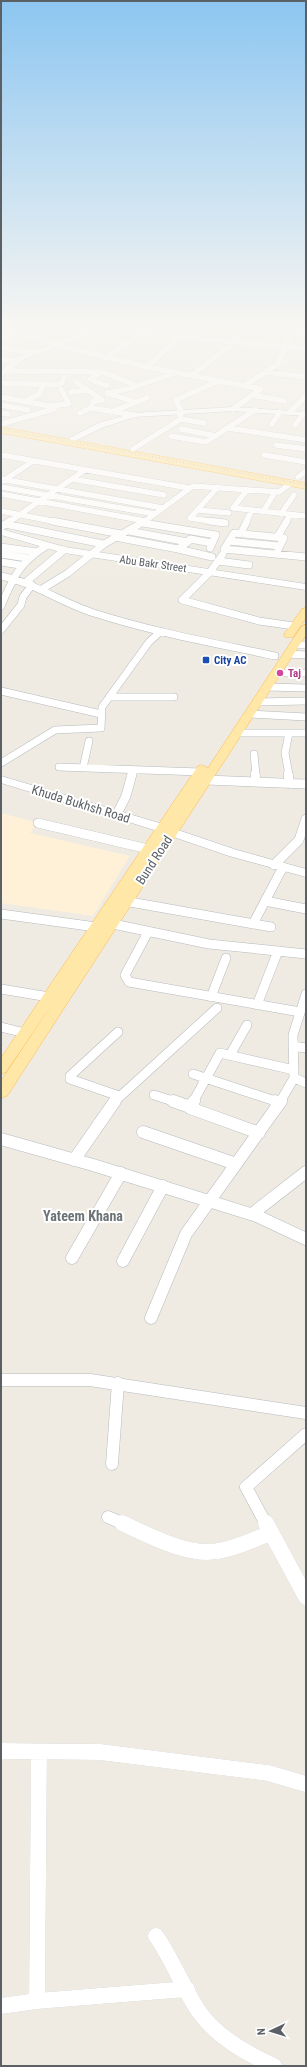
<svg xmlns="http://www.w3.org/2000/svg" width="307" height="2067" font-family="'Roboto Condensed',sans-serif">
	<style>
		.commercial { fill: #fff1d8 }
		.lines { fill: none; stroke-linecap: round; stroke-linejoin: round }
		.street-far4-casing { stroke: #b5babe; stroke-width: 6 }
		.street-far3-casing { stroke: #b5babe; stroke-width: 8 }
		.street-far2-casing { stroke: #b5babe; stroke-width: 10 }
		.street-far1-casing { stroke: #b5babe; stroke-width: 13 }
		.street-casing { stroke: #b5babe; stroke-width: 16 }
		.secondary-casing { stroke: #b6bbc1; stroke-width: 1 }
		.primary-casing { stroke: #ffb94c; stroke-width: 1 }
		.street-far4 { stroke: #fff; stroke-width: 5.5 }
		.street-far3 { stroke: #fff; stroke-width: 7 }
		.street-far2 { stroke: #fff; stroke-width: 9 }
		.street-far1 { stroke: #fff; stroke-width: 12 }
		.street { stroke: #fff; stroke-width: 16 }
		.secondary { fill: #fff; fill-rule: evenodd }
		.primary { fill: #ffe7a8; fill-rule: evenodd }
		.rail { stroke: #b4b5b6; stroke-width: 1.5; stroke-dasharray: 0.5 3; stroke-linecap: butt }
		.transit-dot { fill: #1a4fb4; stroke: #fff; stroke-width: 1.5 }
		.hotel-dot { fill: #d1479c; stroke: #fff; stroke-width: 1.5 }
		.labels { text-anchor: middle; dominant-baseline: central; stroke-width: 4; stroke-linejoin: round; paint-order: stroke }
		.far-street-label { font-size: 11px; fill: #5b6065; stroke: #fff }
		.far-transit-label { font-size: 11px; font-weight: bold; fill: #164399; stroke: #fff; text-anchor: start }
		.far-hotel-label { font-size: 11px; font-weight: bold; fill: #b23c85; stroke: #fff; text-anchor: start }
		.street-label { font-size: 13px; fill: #5b6065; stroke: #fff }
		.neighbourhood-label { font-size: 14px; font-weight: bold; fill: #6c7377; stroke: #fff }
	</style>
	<rect width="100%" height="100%" fill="#efebe2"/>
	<path class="commercial" d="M1,813L38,823L30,833L130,856L93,916L1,903Z"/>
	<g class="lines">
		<g class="street-far4-casing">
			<path id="street-far4" d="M57,325L93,333
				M249,326L279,325
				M109,328L140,333L233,342
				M244,332L306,334
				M1,339L18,333
				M232,342L306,348
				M58,345L147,367L261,389
				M1,348L32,353
				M105,358L140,333
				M1,359L14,361
				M147,367L179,337
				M7,371L102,372L138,386
				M266,372L306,377
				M100,373L90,379L107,386
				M192,375L230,346L248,325
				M76,382L102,400L93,402L91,408L80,413
				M1,383L56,385L62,383L64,377
				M244,386L278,364L292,333
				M71,392L88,390
				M107,393L128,389L175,373
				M107,393L135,402
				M252,395L285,401
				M1,397L49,406L54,409
				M26,401L39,394L42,388
				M1,405L28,410
				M49,406L69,404L61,389
				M91,408L134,415
				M233,409L261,389
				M111,412L147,398
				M290,412L306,396
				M1,413L8,414
				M182,413L176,400L218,381
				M181,419L204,423
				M1,424L54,409
				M272,424L280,412
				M295,425L303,414
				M228,428L306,440
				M181,429L216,436
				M171,436L206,442L255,410
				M276,445L306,449
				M133,449L181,419L179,413
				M1,455L189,488
				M264,455L306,462
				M298,477L306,471
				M1,479L163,508
				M72,479L164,495
				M3,481L33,461
				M1,487L155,514
				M247,490L233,508L306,516
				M1,494L145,521
				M199,510L229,513
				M1,511L57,522
				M263,512L275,492
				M281,514L294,495
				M9,522L85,470
				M144,522L193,486L279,492L291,483
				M216,522L190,518L218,487
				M246,522L252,510
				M286,522L290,515"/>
		</g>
		<g class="street-far3-casing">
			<path id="street-far3" d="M52,521L121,534
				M209,521L225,523
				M143,523L216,535L210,548
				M5,524L103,544
				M1,527L10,521
				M242,531L247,521
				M279,534L287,521
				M115,537L178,549L188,542L129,531
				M229,541L280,546
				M188,542L190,539L212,543
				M1,547L37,552
				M178,549L212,557
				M1,554L27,558
				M223,554L210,572L182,600L259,621L294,626
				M276,554L284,538L234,533L224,549L306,557
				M218,561L249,565
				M1,562L20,565
				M1,576C35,583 62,603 94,613C153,632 214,643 275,656
				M26,582L64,550
				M42,589L68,573L104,544L145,521
				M1,606C13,578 19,563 46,546
				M1,630L21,605L23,597L32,585
				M294,645H306
				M288,654L306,655
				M276,673H306
				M266,687L306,688
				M1,691L101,714
				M109,697H174
				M257,702L306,701
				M249,714L306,717
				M237,733H306
				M254,754L256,775
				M1,763L55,730L101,728L102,707L149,642L160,632
				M59,767L200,772
				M83,768L89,741
				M132,775L133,770
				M289,775L285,753L289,733"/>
		</g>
		<g class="street-far2-casing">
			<path id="street-far2" d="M255,774L256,782
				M288,774L290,784
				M207,780L306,784
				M117,814L126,796L132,774
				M38,823L148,849
				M274,865L299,840L306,819
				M119,900L271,927
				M265,901L306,909
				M1,914L96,927
				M113,924L209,944L306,954
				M253,924L283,867
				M148,932L125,975L129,982L300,1012
				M1,989L49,997
				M211,997L226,958
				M257,1005L278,951
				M1,1027L25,1033
				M118,1032L70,1076V1079L119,1096
				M293,1046L306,1048
				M230,1055L247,1025
				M193,1074L278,1102
				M294,1078L306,1083
				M154,1095L176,1102
				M114,1102L217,1008
				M193,1102L220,1053L294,1070
				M280,1102L294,1078L293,1035L306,994"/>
		</g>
		<g class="street-far1-casing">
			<path id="street-far1" d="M173,1101L190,1107
				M194,1101L190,1108L259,1133
				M275,1101L280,1103
				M143,1132L236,1164
				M1,1139L93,1165L257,1216L306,1239
				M74,1160L115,1101
				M252,1214L306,1172
				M72,1258L121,1173
				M123,1261L163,1186
				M151,1318L186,1234L281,1101
				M1,1380H90L306,1413
				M112,1464L118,1383
				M108,1517L124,1524
				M266,1524L246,1487L306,1434"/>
		</g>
		<g class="street-casing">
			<path id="street" d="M122,1523C148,1535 189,1557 218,1551C237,1548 254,1539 271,1533
				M266,1523L306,1597
				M1,1751L100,1752L268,1773L306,1784
				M39,1752L37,2001L187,1989
				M156,1936C173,1960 183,1989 200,2013C218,2038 247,2054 274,2066
				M1,2006L37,2001"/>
		</g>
		<g class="secondary-casing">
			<path id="secondary" d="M109,325H117L25,359L1,377V371L16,357L50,345L1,331V327L57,342Z
				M233,407L306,412V416L233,411L135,417L104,427L75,441L68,439L98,423L134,413Z
				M1,529L65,547L306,584V590L64,553L1,535Z
				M1,776L166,825L168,828L162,832L158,831L1,783Z
				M172,828L237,850L306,869V877L229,856L168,835L166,832Z"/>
		</g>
		<g class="primary-casing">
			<path id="primary" d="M1,427L306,483V489L1,433Z
				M306,608V618L293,637H285L284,635L285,633L302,609Z
				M306,624V635L9,1093L7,1096L1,1098V1081L55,1000L6,1072L1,1074V1058L198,766L202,765L208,768L301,627Z"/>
		</g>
		<use href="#street-far4" class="street-far4"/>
		<use href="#street-far3" class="street-far3"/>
		<use href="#street-far2" class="street-far2"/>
		<use href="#street-far1" class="street-far1"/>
		<use href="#street" class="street"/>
		<use href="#secondary" class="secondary"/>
		<use href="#primary" class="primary"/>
		<path class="rail" d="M1,429L306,485"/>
	</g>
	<linearGradient id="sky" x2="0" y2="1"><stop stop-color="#8cc6f1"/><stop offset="0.53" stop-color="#f8f6f2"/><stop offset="1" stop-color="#f8f6f2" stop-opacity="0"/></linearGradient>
	<rect width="307" height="614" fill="url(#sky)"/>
	<rect class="transit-dot" x="202" y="656" width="8" height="8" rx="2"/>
	<circle class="hotel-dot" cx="280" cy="673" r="4"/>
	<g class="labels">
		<g class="far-street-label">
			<text transform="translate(153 564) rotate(8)">Abu Bakr Street</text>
		</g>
		<g class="far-transit-label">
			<text x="214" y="660">City AC</text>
		</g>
		<g class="far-hotel-label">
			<text x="288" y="673">Taj</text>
		</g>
		<g class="street-label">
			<text transform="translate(81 804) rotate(17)">Khuda Bukhsh Road</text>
			<text transform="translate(154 860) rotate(-57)">Bund Road</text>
		</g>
		<g class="neighbourhood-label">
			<text x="83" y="1216">Yateem Khana</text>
		</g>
	</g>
	<rect width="307" height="2067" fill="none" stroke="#5b6065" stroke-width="4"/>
	<g transform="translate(271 2031) rotate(266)" stroke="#ffffff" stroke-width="3" paint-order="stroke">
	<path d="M0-3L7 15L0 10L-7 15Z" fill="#5b6065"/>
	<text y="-6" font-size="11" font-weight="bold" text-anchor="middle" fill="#5b6065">N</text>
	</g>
</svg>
